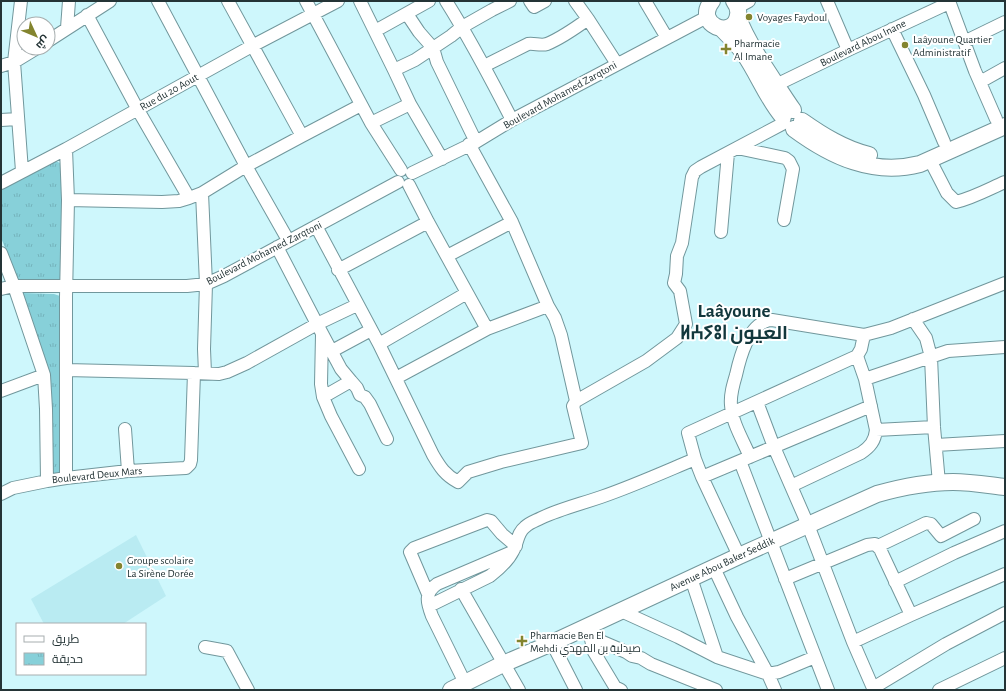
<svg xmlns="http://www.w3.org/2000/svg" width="1006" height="691" font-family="'Alegreya Sans',Cairo,'Noto Sans Tifinagh',sans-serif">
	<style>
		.built { fill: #b9ebf2 }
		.park { fill: url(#park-tufts) }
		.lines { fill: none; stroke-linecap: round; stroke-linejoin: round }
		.minor-casing { stroke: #71979c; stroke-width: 14 }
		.major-casing { stroke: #71979c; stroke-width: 18 }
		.minor { stroke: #fff; stroke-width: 12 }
		.major { stroke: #fff; stroke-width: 16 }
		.poi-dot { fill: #83842e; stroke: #fff; stroke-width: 1.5 }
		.labels { text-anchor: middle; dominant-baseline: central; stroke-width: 4; stroke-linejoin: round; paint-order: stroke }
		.poi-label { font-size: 11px; fill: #243436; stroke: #fff; text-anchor: start }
		.street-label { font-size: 11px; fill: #243436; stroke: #fff }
		.town-label { font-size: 19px; font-weight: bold; fill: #12373c; stroke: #fff }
	</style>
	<defs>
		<pattern id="park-tufts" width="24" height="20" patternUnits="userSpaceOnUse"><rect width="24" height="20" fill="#87d0d9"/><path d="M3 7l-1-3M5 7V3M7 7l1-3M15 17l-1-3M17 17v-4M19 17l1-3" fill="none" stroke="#74b3bb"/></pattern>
	</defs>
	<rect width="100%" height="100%" fill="#cef7fc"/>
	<path class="built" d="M136,535L166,596L123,624H44L31,599Z"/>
	<path class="park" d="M53,162H58L61,164V280L19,281L1,238V190Z
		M22,293L54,294L60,296L62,301L59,474L51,475L48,375Z"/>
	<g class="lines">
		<g class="minor-casing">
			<path id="minor" d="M21,1L14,62L22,171
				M158,1L246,166L288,240
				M228,1L302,136
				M306,1L371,123L401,170
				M360,1L394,70L410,104L442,159
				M446,1C470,39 491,79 512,120
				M530,1L534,7L545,1
				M575,1L588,19L617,64
				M645,1L667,38
				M827,1L848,50
				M949,1L975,71L996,119
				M738,7L749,1
				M407,14L419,32L433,48L437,62L476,142
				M87,15L138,110L189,198
				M67,28L69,1
				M892,29L924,95L944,142
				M375,31L429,1
				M48,41L110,1
				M964,42L1005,22
				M1,66L14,62L37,48
				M484,66L528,44C534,43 541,46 547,44C559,39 577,27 588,19
				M394,70L415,60L451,36L462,27L492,10L510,1
				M980,82L1005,68
				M776,85L848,50L949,3
				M1,120L18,119
				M371,123L410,104
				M469,144L512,222L548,306L555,318L561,335L576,401L646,361L677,338L686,324L680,291L674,283L676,274L677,256L682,243L692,177L695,171L701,167L784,123
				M737,148L785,158L789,161L793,169L784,220
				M66,149L68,200L66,297V478
				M930,160L947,193L956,202C973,198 989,189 1005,182
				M412,173L476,142L512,120L707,17
				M1,183L66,149L252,46L338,1
				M409,185L428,222L487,329
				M202,193L206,284L204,349L205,373
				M68,200L162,202L179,201L189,198L202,193L246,166L302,136L361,105
				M316,226L379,344L433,455C440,467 445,475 458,482L468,472L501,462L582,443L573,406L576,401
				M721,232L728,153
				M277,247L317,324L341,369L351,381L323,397
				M1,253L14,286L44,375L46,409L47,481
				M447,256L512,222
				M338,270L428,222
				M1,289L14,286H187L206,284L224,276L398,182
				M913,319L926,338L931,357L934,427L939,483
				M322,335L321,384L323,397L331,416L359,469
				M379,344L467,293
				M332,351L371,330
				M857,356L865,379
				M66,370L194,373L219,374L227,372L247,363L317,324L357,305
				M396,378L487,329L548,306
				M351,381L357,388L360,395L365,397L370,404L387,439
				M1,391L44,375
				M757,402L774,447L808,525L853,642L873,688L946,644L1005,613
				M125,429L128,471
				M876,430L934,427
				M936,445L1005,441
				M750,457C743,440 732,423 731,405C730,395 733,385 736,375C740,357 749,321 772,320L864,335L891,328L1005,283
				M740,461L828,690
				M702,477L871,406
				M791,486L861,453C870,447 875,441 876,430L865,379L948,351L1005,347
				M1,494L13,488L47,481L66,478L128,471L186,468L190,464L191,460L194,373
				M878,546L926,523L931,524L941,536L974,519
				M739,556L702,477L695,459L688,433L857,356L861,349L864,335
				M714,568L737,617L768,674L775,690
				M691,578L717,657
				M785,579L867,545L875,544L880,549L911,615
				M895,582L954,553L1005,531
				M461,589L519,690
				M428,594L410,552L414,548L487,520L491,521L502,534L516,546
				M429,606L490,576C499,569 508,561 513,551C518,543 517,533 525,527C529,523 535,521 541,518C560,509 581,504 601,497C633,486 664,472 695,459
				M621,611L678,637L717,657L768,674L779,672L815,657
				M589,631L594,652L615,687L621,690
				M590,632L598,640L626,652L632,656L641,658L651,664L716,690
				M853,642L911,615L961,593L1005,574
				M552,643L576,690
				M205,647L227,651L248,690
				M465,683L432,616C427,603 424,593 437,584L512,552
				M939,690L1005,658"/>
		</g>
		<g class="major-casing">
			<path id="major" d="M712,1C693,25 734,41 738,15C739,10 737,5 734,1
				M738,17C744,35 754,50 764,66C774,81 783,96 793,110
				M722,29C730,37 739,46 745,55C758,74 768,100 783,117
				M802,121C822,135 844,149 869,155
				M794,129C832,157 873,176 920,164L1005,126
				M451,690L503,664L552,643L739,556L877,494C902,487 927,482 953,482C970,482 988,485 1005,487"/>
		</g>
		<use href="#minor" class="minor"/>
		<use href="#major" class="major"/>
	</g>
	<g class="poi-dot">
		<circle cx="749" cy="17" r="4"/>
		<circle cx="905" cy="45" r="4"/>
		<path d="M724 43h4v4h4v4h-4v4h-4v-4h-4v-4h4z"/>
		<circle cx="119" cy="566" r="4"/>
		<path d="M520 635h4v4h4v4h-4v4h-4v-4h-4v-4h4z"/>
	</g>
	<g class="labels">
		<g class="poi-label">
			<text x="757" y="17">Voyages Faydoul</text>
			<text x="913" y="39">Laâyoune Quartier<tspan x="913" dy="13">Administratif</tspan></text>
			<text x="734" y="43">Pharmacie<tspan x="734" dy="13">Al Imane</tspan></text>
			<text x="127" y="560">Groupe scolaire<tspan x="127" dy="13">La Sirène Dorée</tspan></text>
			<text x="530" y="635">Pharmacie Ben El<tspan x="530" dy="13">Mehdi صيدلية بن المهدي</tspan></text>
		</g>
		<g class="street-label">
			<text transform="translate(863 43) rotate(-26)">Boulevard Abou Inane</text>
			<text transform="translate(169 92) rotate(-29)">Rue du 20 Aout</text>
			<text transform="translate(560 95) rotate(-29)">Boulevard Mohamed Zarqtoni</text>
			<text transform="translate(264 253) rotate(-27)">Boulevard Mohamed Zarqtoni</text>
			<text transform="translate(97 475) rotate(-6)">Boulevard Deux Mars</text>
			<text transform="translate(722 564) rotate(-25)">Avenue Abou Baker Seddik</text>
		</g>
		<g class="town-label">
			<text x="734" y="311">Laâyoune<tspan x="734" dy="22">ⵍⵄⵢⵓⵏ العيون</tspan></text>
		</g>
	</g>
	<rect width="1006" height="691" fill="none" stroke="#243436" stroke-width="4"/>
	<rect x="16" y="623" width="130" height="52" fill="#ffffff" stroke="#a7aeaf"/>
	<rect x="24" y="636" width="20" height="6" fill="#ffffff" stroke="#a7aeaf"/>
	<text x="52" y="643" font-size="12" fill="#243436">طريق</text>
	<rect x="24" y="653" width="20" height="12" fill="url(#park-tufts)" stroke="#a7aeaf"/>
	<text x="52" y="663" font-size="12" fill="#243436">حديقة</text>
	<g transform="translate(36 36) rotate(134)"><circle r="19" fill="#ffffff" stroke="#a7aeaf"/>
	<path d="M0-3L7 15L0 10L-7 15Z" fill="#83842e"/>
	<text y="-6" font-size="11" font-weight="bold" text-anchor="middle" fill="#243436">ش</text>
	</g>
</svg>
